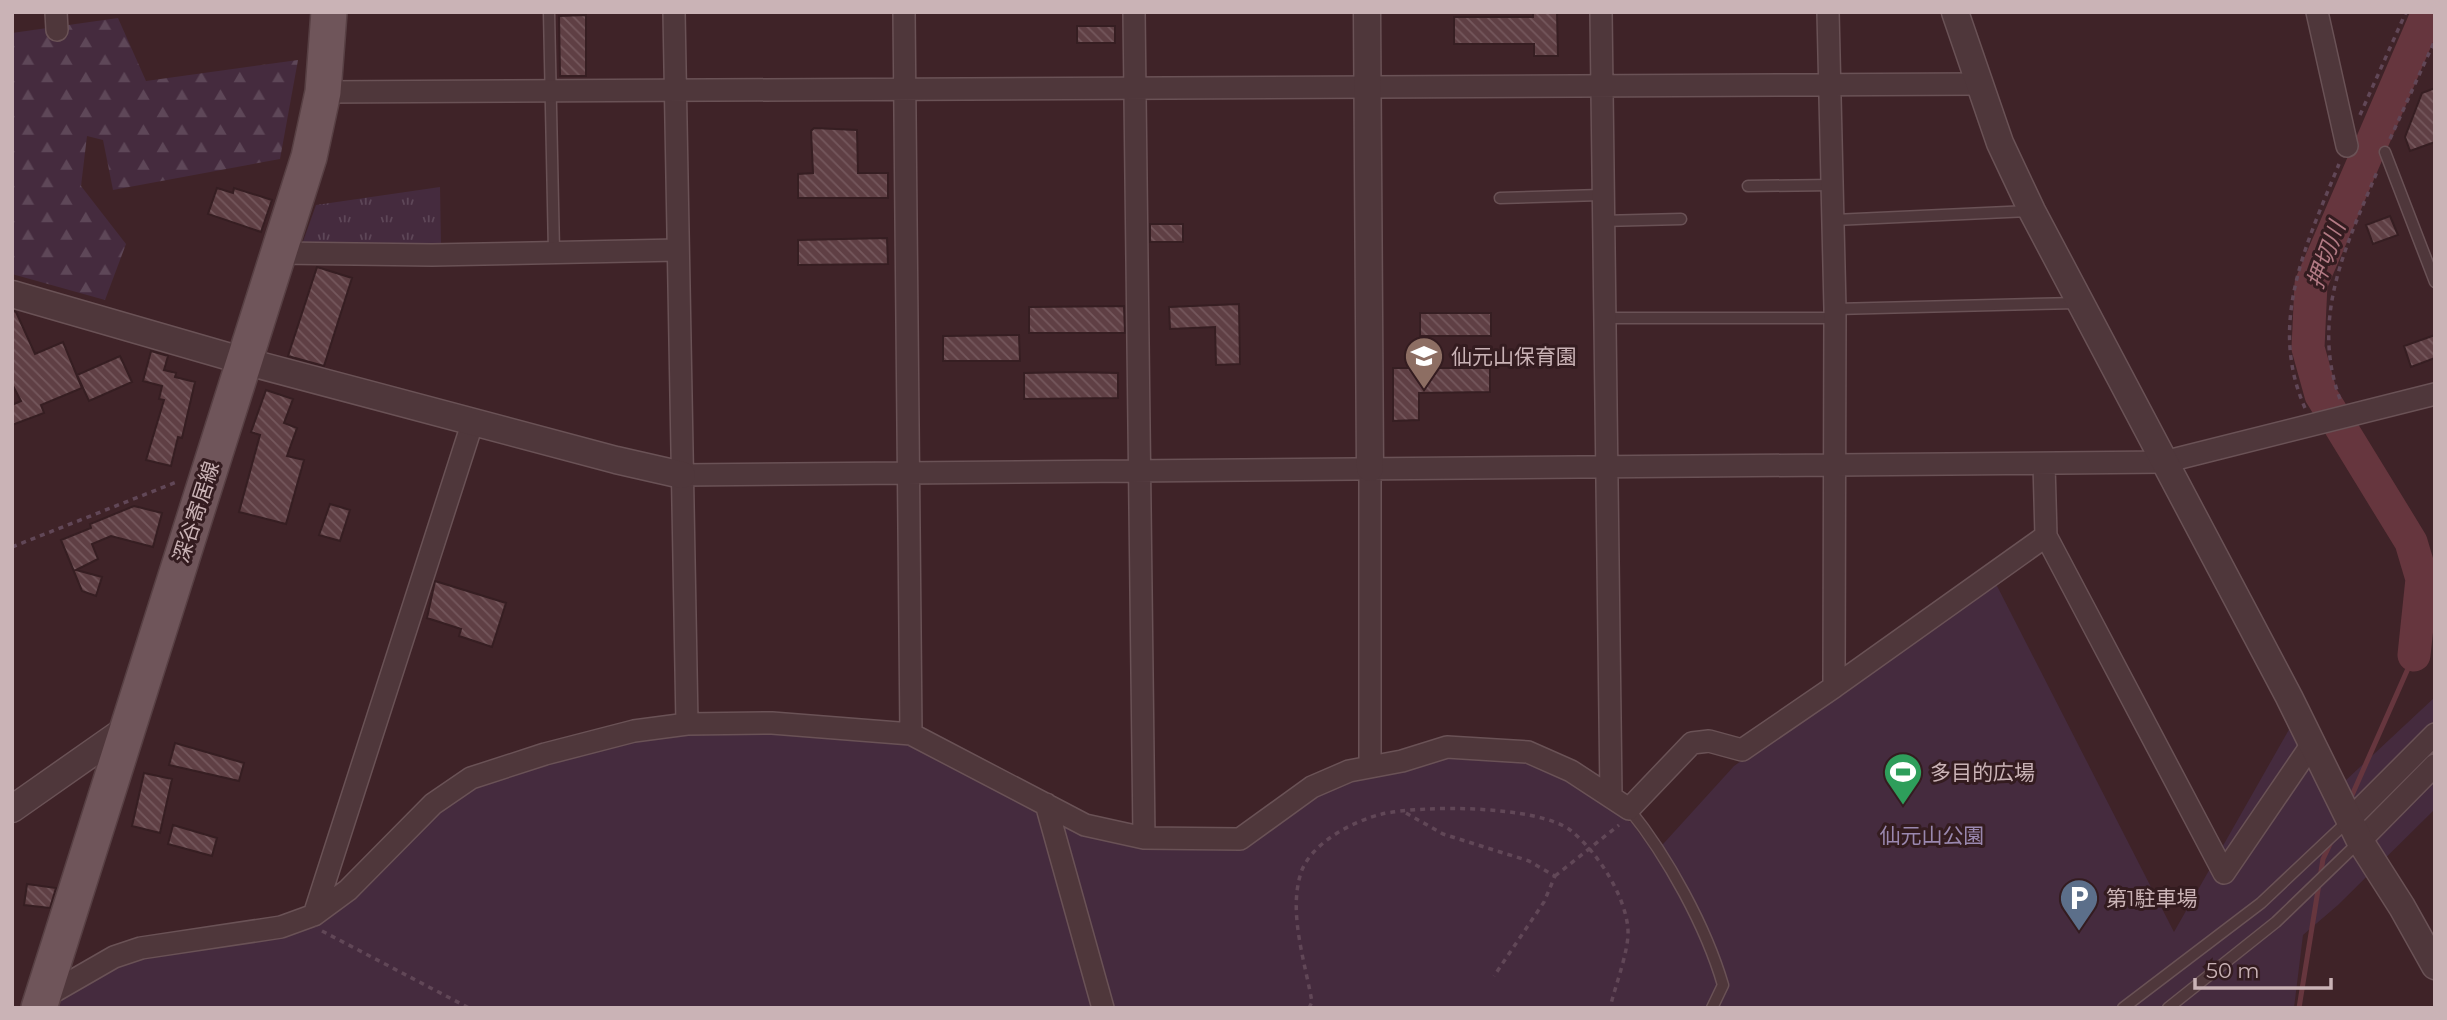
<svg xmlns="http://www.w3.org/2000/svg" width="2447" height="1020" font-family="Montserrat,'Noto Sans JP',sans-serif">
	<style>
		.grass { fill: url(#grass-tufts) }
		.forest { fill: url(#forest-firs) }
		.park { fill: #452b3e }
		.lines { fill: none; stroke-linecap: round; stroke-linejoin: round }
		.stream { stroke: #66363e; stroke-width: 5 }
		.river { stroke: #66363e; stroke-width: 33 }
		.building { fill: url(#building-back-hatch); stroke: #361e22; stroke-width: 2 }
		.service-casing { stroke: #6a5256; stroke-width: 13 }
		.minor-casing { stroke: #6a5256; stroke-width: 24 }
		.tertiary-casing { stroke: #6a5256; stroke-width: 29 }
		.primary-casing { stroke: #584044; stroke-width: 38 }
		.path { stroke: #614757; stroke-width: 3.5; stroke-dasharray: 5 5; stroke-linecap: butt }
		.service { stroke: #4f373b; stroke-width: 10 }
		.minor { stroke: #4f373b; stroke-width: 21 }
		.tertiary { stroke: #4f373b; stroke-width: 26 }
		.primary { stroke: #6f555a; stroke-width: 35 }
		.labels { text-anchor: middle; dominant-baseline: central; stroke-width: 6; stroke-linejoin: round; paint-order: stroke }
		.poi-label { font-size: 21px; fill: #cab3b6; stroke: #341c20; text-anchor: start }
		.street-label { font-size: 21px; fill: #cab3b6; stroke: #341c20 }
		.park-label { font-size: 21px; fill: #9a88af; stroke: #341c20 }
		.water-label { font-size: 23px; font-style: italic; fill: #b27a84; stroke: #341c20 }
	</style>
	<defs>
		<pattern id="grass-tufts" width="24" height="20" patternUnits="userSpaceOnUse" patternTransform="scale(1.75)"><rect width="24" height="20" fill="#452b3e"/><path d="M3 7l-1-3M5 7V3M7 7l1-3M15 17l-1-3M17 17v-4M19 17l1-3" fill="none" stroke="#5e4758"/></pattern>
		<pattern id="forest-firs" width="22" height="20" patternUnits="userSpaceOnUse" patternTransform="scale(1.75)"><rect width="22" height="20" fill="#452b3e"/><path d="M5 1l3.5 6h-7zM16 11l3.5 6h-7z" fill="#5e4758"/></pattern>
		<pattern id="building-back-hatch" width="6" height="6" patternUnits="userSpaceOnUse" patternTransform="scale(1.75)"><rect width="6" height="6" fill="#5f3f44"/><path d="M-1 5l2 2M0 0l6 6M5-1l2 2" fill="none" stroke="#75585d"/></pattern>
	</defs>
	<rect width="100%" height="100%" fill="#3f2328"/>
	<path class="grass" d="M440,187L441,246L301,247L316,205Z"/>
	<path class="forest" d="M118,18L146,81L298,60L280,159L113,190L103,140L87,136L81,186L126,244L105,300L12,274V33Z"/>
	<path class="park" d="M1995,582L2174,932L2291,726L2329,796L2435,697V809L2338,905L2303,935L2294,1008H57L60,997L143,953L301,932L320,921L442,803L474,786L561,756L688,729L915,741L1034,803L1219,849L1311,796L1350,778L1435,757L1523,760L1566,777L1632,823L1654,854L1734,766Z"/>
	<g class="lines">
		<path class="stream" d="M2349,802L2414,655
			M2299,1008L2323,859L2332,840"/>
		<path class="river" d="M2414,655L2422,579L2411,542L2321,395L2308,348L2311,284L2428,12"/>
	</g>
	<path class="building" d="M1557,12L1558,56H1534V44H1454V17H1533V13Z
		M586,15V76H560L559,16Z
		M1077,26H1115V43H1077Z
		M2435,88V142L2410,151L2405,137L2422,93Z
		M814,128L857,130L858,173H888V198H798V174L813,173L811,131Z
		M217,188L233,193L234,188L272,200L261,232L208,214Z
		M2390,216L2398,235L2373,244L2366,225Z
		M1150,224H1183V242H1150Z
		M887,238L888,264L798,265V240Z
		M317,267L352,278L324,366L288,356Z
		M1239,304L1240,364L1216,365L1215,327L1170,329L1169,307Z
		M1124,306L1125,333H1029V307Z
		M12,310L16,312L35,354L63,342L82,388L41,405L44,413L12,425V405L21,401L12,384Z
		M1420,313H1491V336H1420Z
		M1019,335L1020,361H943V336Z
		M2435,335V358L2411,367L2404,346Z
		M151,351L168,356L164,370L176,373L175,377L195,382L182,438L178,437L171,466L146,460L164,400L159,399L162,386L143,381Z
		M120,356L132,382L89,401L77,375Z
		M1393,368H1490V392L1419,393V420L1393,421Z
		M1073,372L1118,373V398L1024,399V373Z
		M266,390L293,399L284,423L297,428L287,456L304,460L286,524L239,512L260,435L251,432Z
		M330,504L350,510L340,541L319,535Z
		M134,506L162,513L153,547L111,536L92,544L98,559L76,570L102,577L96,596L82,591L61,540L91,528L90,524Z
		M435,581L506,603L492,647L459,636L461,629L427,618Z
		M175,743L244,763L239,781L169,765Z
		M144,773L172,779L160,833L132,826Z
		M173,825L217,838L212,856L168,844Z
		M27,884L56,888L50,908L24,905Z"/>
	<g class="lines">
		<g class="service-casing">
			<path id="service" d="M549,12L554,252
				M2385,152L2435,282
				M1748,186L1833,185
				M1500,198L1601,195
				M1834,220L2029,211
				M1601,221L1681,219
				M1835,309L2077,303
				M1603,318H1835
				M1629,809C1668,857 1706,927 1723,985L1712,1008
				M2123,1008L2261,903L2348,821
				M2168,1008L2276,922L2360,841"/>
		</g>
		<g class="minor-casing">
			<path id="minor" d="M56,12L57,30
				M674,12L687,724
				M904,12L911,734
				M1134,12L1144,838
				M1601,12L1611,796
				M1828,12L1835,309L1834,687L2046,536L2044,464
				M2317,12L2347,146
				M323,92L1977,84
				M279,253L432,255L678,250
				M1370,468V767
				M682,475L2164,462L2435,394
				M2046,536L2224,873L2312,744
				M1046,804L1103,1008
				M2350,819L2435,734
				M2360,841L2435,765
				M314,915L473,421
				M41,999L114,957L141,948L281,927L314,915L348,890L433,804L471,778L545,754L634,731L687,724L772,723L911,734L1085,825L1144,838L1240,839L1312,787L1349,771L1402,761L1447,747L1528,752L1571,771L1629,809L1692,743L1709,741L1742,750L1834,687"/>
		</g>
		<g class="tertiary-casing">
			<path id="tertiary" d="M1367,12L1370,468
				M1955,12L2000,143L2032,211L2289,697L2360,841L2402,907L2435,966
				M12,294L244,361L616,460L682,475
				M12,809L126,729"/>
		</g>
		<g class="primary-casing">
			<path id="primary" d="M39,1008L309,157L323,92L329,12"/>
		</g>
		<path class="path" d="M2360,115L2406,12
			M2390,139L2435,40
			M2340,399C2310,318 2346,246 2377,172
			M2305,408C2267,322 2307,243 2339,164
			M12,547L179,481
			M1406,813L1443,834L1529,861L1555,876L1544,902L1494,976
			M1555,876L1619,825
			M322,931L469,1008
			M1309,1008L1312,1002C1305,962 1289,915 1300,876C1308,844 1353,821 1382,814C1423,805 1536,805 1570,830C1597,851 1626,896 1628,930C1629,951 1615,986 1610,1008"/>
		<use href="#service" class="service"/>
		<use href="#minor" class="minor"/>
		<use href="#tertiary" class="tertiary"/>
		<use href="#primary" class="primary"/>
	</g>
	<defs>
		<g id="school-pin" transform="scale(2.0125)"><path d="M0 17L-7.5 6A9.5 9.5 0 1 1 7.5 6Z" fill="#8d6e63" stroke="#341c20"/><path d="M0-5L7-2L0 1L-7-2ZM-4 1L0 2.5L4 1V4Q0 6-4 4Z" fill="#fff"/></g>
		<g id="stadium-pin" transform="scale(2.0125)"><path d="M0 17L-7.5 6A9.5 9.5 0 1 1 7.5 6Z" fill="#2e9e5b" stroke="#341c20"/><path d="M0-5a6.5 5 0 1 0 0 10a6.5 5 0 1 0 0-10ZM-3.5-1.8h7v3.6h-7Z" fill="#fff"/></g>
		<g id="parking-pin" transform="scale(2.0125)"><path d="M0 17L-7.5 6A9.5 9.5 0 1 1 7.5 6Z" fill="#5c6f8a" stroke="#341c20"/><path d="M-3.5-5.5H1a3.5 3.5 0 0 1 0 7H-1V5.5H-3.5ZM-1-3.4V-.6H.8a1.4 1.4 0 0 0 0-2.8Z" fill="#fff"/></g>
	</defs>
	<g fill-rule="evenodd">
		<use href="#school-pin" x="1424" y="356"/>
		<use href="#stadium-pin" x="1903" y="772"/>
		<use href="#parking-pin" x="2079" y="898"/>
	</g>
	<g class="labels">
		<g class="poi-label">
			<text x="1451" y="356">仙元山保育園</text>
			<text x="1930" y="772">多目的広場</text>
			<text x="2106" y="898">第1駐車場</text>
		</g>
		<g class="street-label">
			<text transform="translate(196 512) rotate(-72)">深谷寄居線</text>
		</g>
		<g class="park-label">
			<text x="1932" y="835">仙元山公園</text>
		</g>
		<g class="water-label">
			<text transform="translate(2326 255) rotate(-70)">押切川</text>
		</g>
	</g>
	<rect width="2447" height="1020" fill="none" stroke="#cab3b6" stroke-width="28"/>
	<path d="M2195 978v10h136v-10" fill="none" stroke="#cab3b6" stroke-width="3.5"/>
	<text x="2206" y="978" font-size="21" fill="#cab3b6" stroke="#341c20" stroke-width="5" paint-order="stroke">50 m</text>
</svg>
